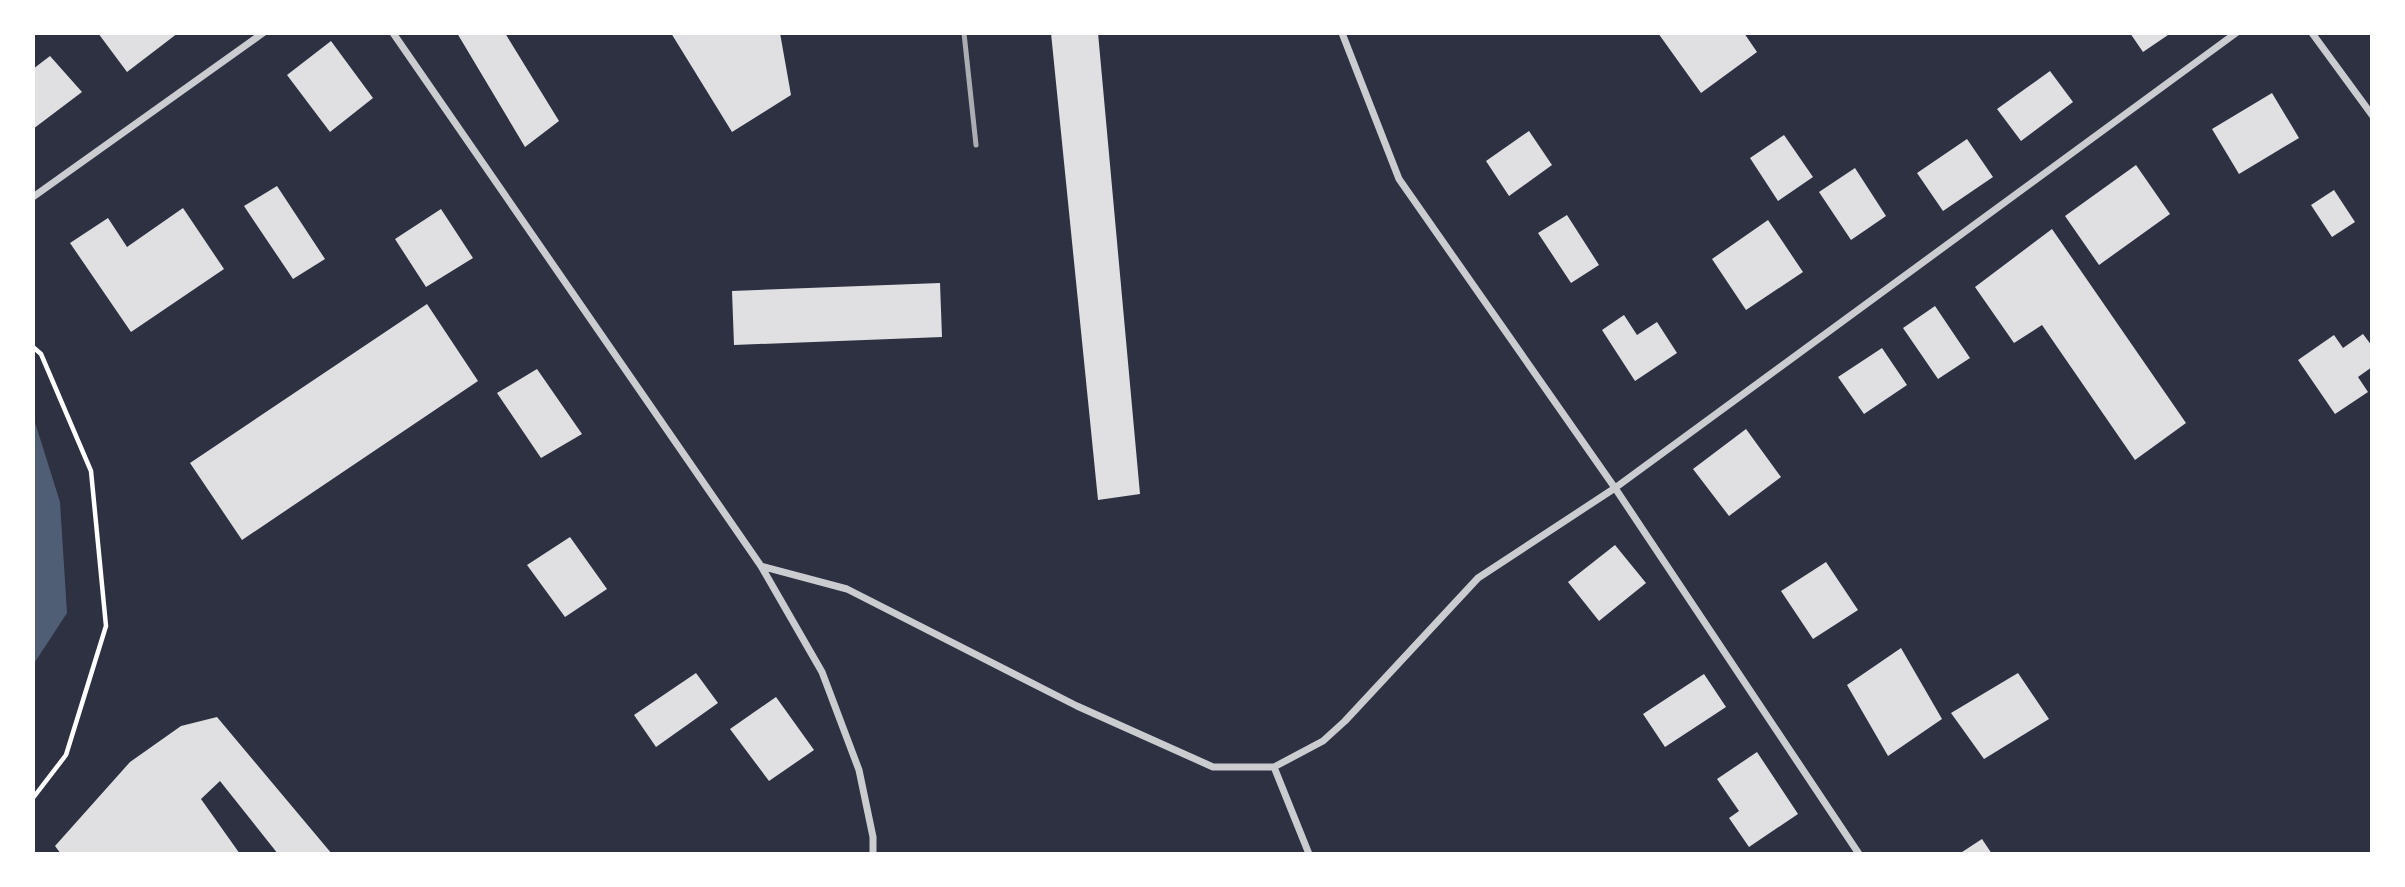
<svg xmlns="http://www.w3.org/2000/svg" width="2405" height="887" font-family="'Sofia Sans Condensed',sans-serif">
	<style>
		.water { fill: #4f5d75 }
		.building { fill: #e0e0e3 }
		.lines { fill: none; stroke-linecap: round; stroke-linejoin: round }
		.path { stroke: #fff; stroke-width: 4.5 }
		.minor { stroke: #caccd0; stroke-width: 7 }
		.rail { stroke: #abadb3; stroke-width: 5 }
	</style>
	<rect width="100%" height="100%" fill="#2d3142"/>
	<path class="water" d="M33,416L60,502L67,613L33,665Z"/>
	<path class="building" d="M98,33H178L127,72Z
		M457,33H505L559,121L525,147Z
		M671,33H780L791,95L732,132Z
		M1051,33H1098L1140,494L1098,500Z
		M1658,33H1744L1757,52L1701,93Z
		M2130,33H2171L2143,52Z
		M331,41L373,98L330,132L287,75Z
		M50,56L82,92L33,129V69Z
		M2050,71L2073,102L2021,141L1997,109Z
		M2272,93L2299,138L2239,174L2212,129Z
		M1529,131L1552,165L1509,196L1486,161Z
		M1784,135L1813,177L1778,201L1750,158Z
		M1967,139L1993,177L1943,211L1917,173Z
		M2136,165L2170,214L2099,265L2065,216Z
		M1855,168L1886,216L1851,240L1819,192Z
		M277,186L325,259L293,279L244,206Z
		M2334,190L2355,222L2332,237L2311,205Z
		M183,208L224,269L131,332L70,243L108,218L127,247Z
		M441,209L473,258L426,287L395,239Z
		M1567,215L1599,265L1571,283L1538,233Z
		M1768,220L1803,272L1746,310L1712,259Z
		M2052,229L2186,423L2135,460L2042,325L2014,343L1975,287Z
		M940,283L942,337L734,345L732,291Z
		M427,304L478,381L242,540L190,463Z
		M1935,306L1970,358L1938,379L1903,328Z
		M1624,315L1637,335L1657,322L1677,353L1635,381L1602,330Z
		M2363,334L2372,346V367L2358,377L2368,392L2335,414L2298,360L2334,335L2343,348Z
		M1882,348L1907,385L1864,414L1838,377Z
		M537,369L582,434L541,458L497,393Z
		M1746,429L1781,477L1729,516L1693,469Z
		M570,537L607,589L565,617L527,565Z
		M1615,545L1646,583L1599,621L1568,582Z
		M1826,562L1858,610L1813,639L1781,591Z
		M1901,648L1942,719L1888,756L1847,685Z
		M696,673L718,703L656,747L634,715Z
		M2018,673L2049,719L1984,759L1951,713Z
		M1704,674L1726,707L1665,747L1643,714Z
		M776,697L814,750L769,781L730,729Z
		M217,717L332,854H278L220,781L201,799L240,854H61L55,846L130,762L181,726Z
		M1757,752L1798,814L1749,847L1729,818L1739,811L1717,779Z
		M1982,839L1992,854H1959Z"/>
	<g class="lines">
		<path class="path" d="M33,347L41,354L91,471L106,626L66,755L33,798"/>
		<path class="minor" d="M393,33L761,566L822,672L859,770L873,837V854
			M1342,33L1399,179L1615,488L1859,854
			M2312,33L2372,115
			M33,197L263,33
			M761,566L847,589L1077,706L1213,767H1274L1323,741L1345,721L1478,578L1615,488L2236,33
			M1274,767L1309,854"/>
		<path class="rail" d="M964,33L976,145"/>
	</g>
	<rect width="2405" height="887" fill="none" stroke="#ffffff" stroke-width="70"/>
</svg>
